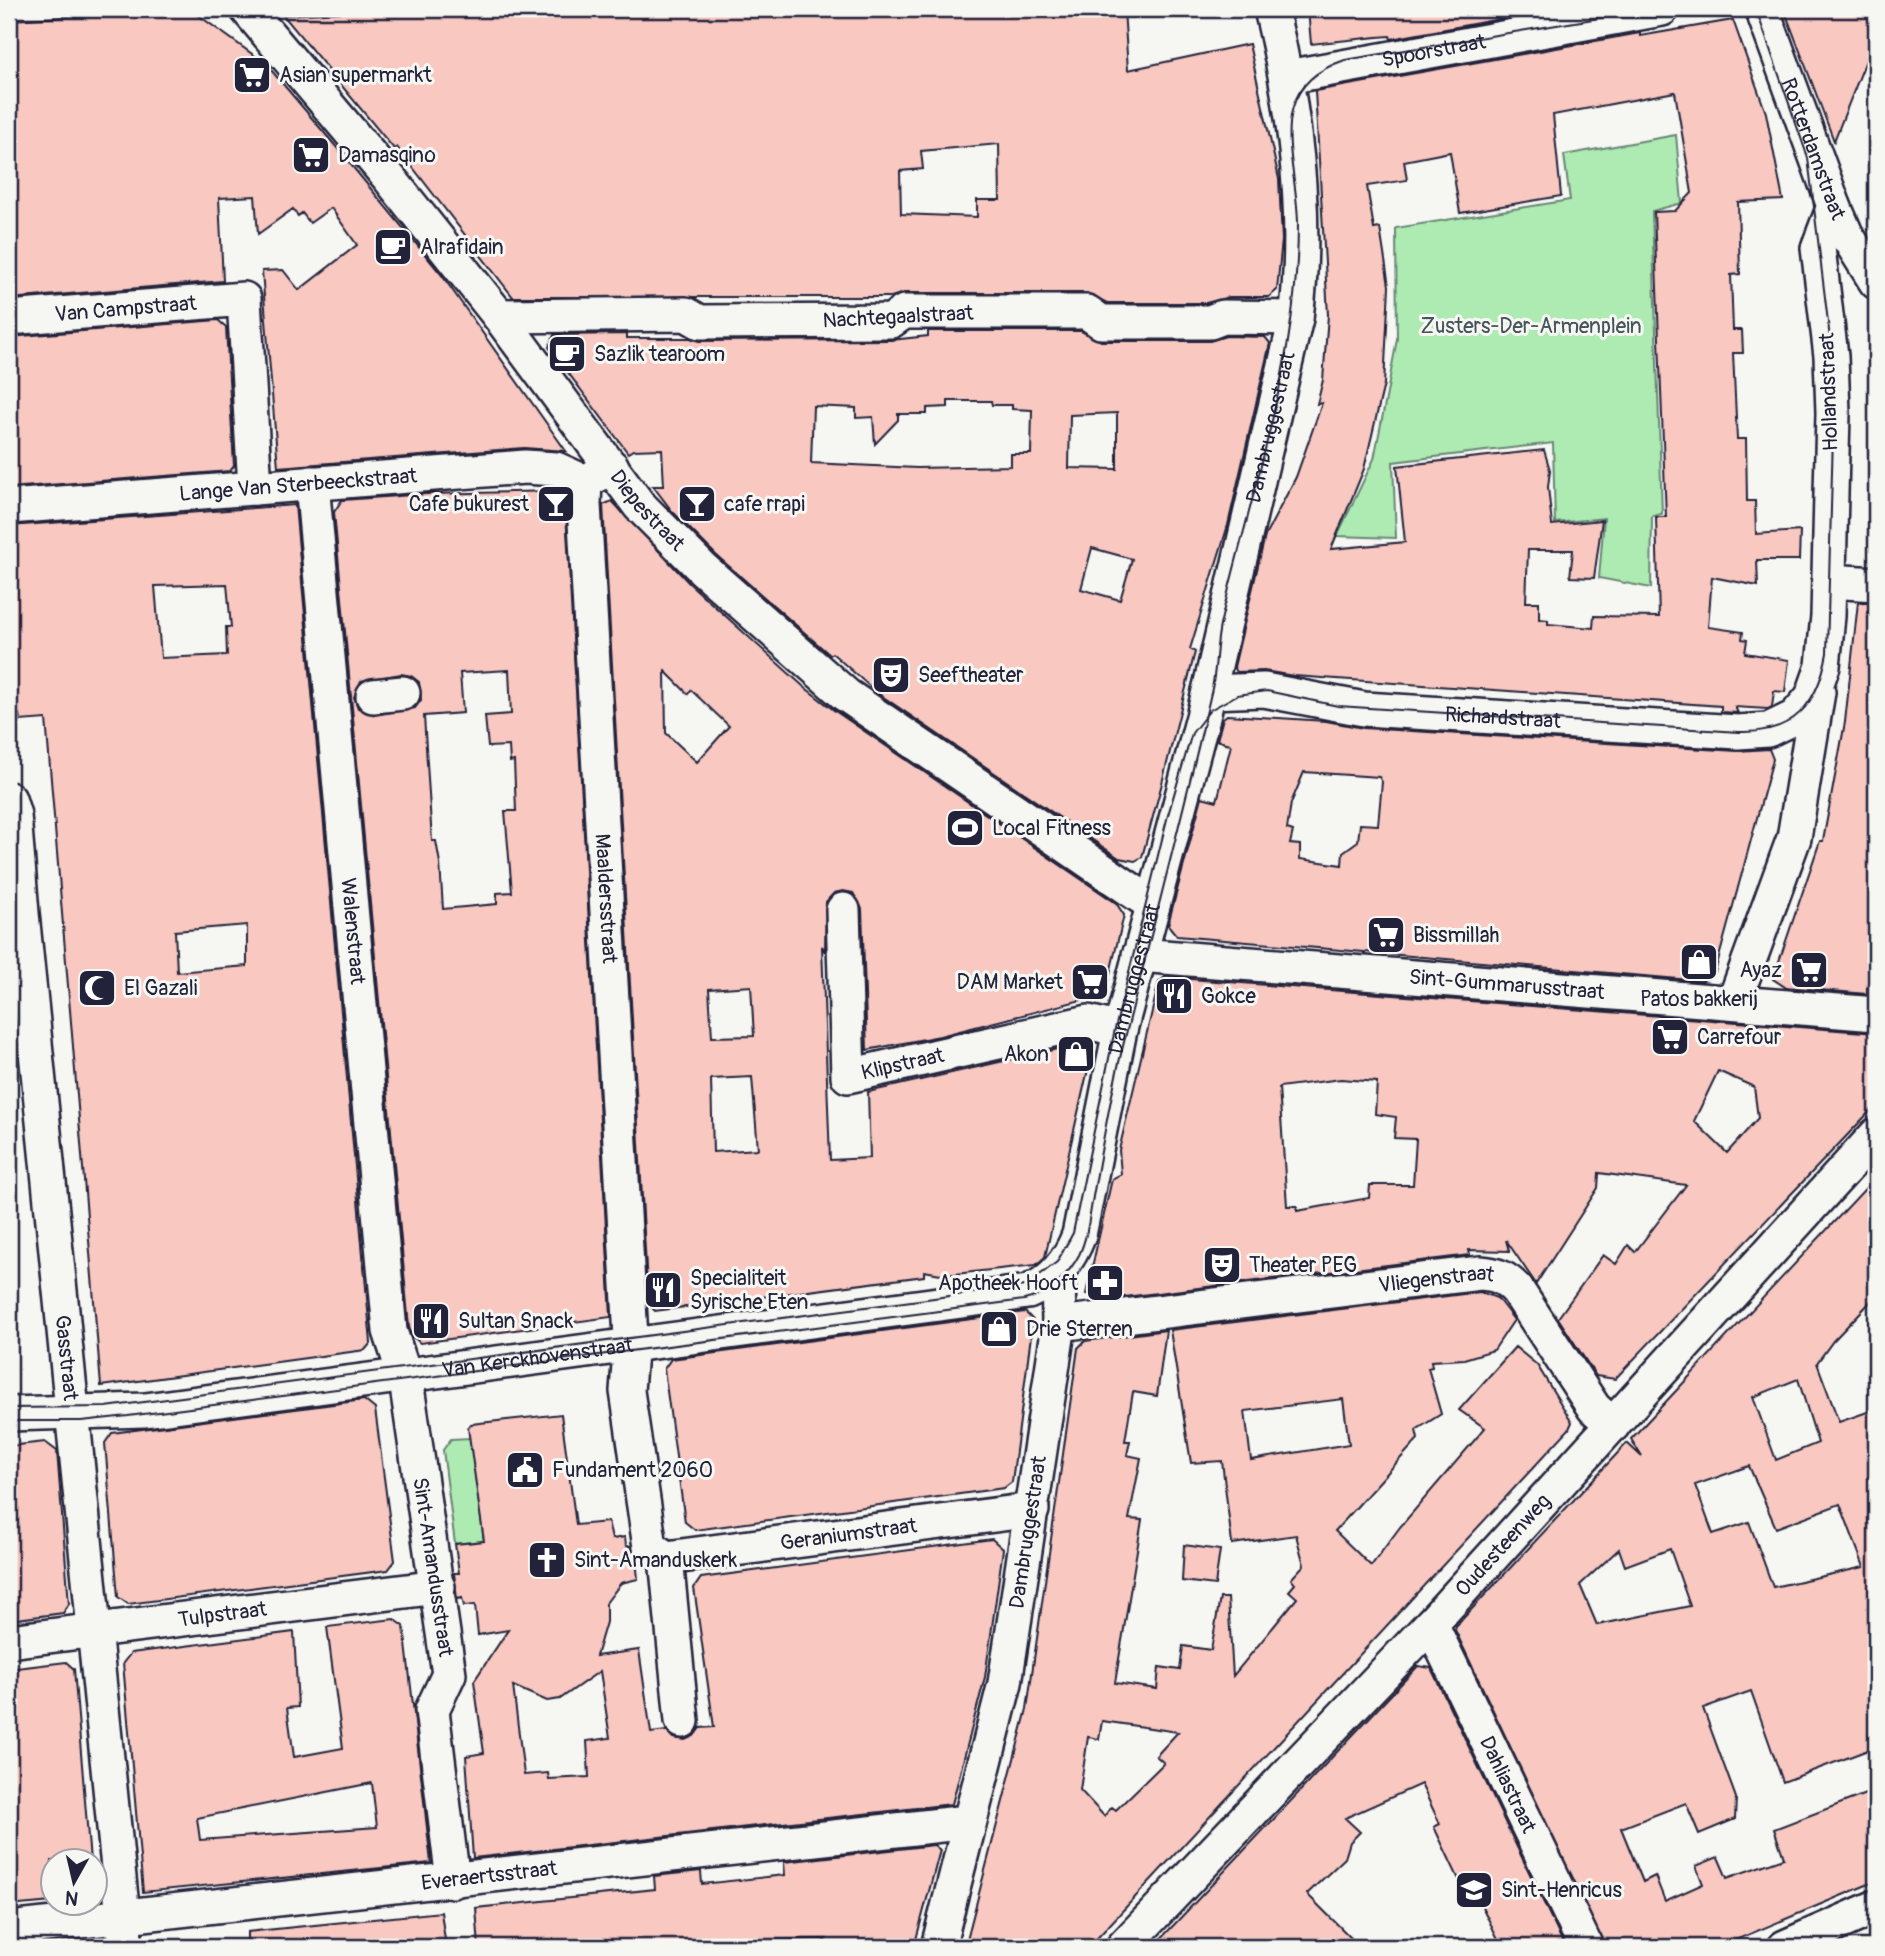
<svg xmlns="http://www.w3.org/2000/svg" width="1885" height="1956" font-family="Pangolin,sans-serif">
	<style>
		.green { fill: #adebb2; stroke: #688676; stroke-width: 2 }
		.building { fill: #f8c8c1; stroke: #22223b; stroke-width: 2; fill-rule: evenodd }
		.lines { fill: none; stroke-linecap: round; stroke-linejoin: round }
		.minor-casing { stroke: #22223b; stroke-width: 38 }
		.minor { stroke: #f6f6f2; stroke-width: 33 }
		.tram { stroke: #22223b; stroke-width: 2 }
		.labels { text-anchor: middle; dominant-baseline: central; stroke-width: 6; stroke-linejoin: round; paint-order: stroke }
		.street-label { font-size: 21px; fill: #22223b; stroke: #f6f6f2 }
		.poi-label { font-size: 21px; fill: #22223b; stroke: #f6f6f2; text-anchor: start }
		.park-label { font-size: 21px; fill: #455459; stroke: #f6f6f2 }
	</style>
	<rect width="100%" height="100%" fill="#f6f6f2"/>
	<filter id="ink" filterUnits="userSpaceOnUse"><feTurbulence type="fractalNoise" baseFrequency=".0143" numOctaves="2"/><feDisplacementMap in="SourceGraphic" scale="14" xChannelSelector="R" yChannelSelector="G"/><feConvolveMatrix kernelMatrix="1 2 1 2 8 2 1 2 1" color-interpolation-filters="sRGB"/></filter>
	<g filter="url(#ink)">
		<path class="green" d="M1676,135L1682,203L1652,211L1662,514L1652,516L1651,588L1599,578L1604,518L1555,523L1553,443L1393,462L1396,538L1337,536L1374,459L1385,404L1397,339L1396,228L1570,200L1564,155Z
			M470,1438L484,1541L455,1544L443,1450L451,1439Z"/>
		<path class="building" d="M408,9H1124L1128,70L1249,44L1279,179L1282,240L1277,290L1269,297H1229L1206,303H1107L1087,293H904L891,297H513L397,147L394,149L283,15ZM999,144L1000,200H977V217L901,214L900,171L923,169L921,151Z
			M1308,9H1555L1391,39L1390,36L1377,37L1311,44Z
			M1784,9H1876V35L1834,141Z
			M191,10L266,64L338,149L441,274L566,451L524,448L278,467L262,271L283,270L299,290L357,245L331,208L310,223L302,213L298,216L293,209L258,234L255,196L219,198L223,281L9,299V20Z
			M1733,20L1766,113L1783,200L1738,202L1740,274L1731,275L1733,330H1742L1743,353H1733L1737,439H1746L1747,501H1755L1756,534L1800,531L1799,560H1757L1758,586L1712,577L1708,627L1743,632L1742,639L1747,640L1745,653L1789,660L1785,692L1774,691L1772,707L1768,709L1735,707L1738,713L1721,712V706L1294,676L1264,671L1237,672L1234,667L1265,536L1296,477L1322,403L1317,404L1323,380L1328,315L1315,91L1640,33V36ZM1675,92L1692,193L1675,211L1654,212L1666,517H1656L1659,617L1594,616L1593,628L1548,624V620L1539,619V602H1526L1528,550H1573L1570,577L1594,578L1602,520L1552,525L1548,487L1550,470L1544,450L1397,466L1405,542L1331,549L1364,469L1384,384L1389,286L1380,228L1374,229L1367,186L1407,180L1404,161L1450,152L1460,213L1561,196L1553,115Z
			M218,320L226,327L234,466L230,471L9,488V337Z
			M928,331H1081L1101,341H1210L1226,336L1265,337L1270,343L1228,525L1190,649L1195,652L1161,787L1142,857L1135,861L1119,858L876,692L832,653L830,655L716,555L672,511L653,486H664L662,449L633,450L628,453L549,347L554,335L627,334V338H690L700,341L891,340L928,336ZM948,401H991L992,405H1012V409L1032,410L1031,454H1011V466L917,468L811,463L813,406L856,408V418L873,417L875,444L898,420V414H927V408L948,407ZM1117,413V469L1069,468L1070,415ZM1092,548L1132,559L1120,600L1081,589Z
			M557,491L565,494L611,1317L420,1343L412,1336L409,1327L334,512L342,500L426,494ZM509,670L511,714L485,716L488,747L509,746L510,762L514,761L516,811H505L512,892L497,893V904L443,909L440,863L436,841H432L424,716L463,713L460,673ZM401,674L411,676L419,682L421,700L415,708L375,715L358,708L354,697L361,681Z
			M612,501L689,583L803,686L835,711L1116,903L1124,915L1105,994L940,1036L867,1050L862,909L853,893L843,891L834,893L826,902L825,952L822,946L830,1160L870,1158L868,1092L1088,1042L1094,1043L1045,1257L1036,1265L946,1275L924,1271V1276L655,1311L648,1303L603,505ZM665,671L688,694L691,690L729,726L697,762L666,733ZM751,986L754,1036L712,1037L709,989ZM752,1077L758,1149L713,1152L711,1079Z
			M295,505L371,1343L365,1350L101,1386L46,719L20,721L19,714H13L9,655V526ZM227,584L231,627H226L227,655L161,658L155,586ZM247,925V966L177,972L175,931Z
			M1858,602L1876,603V988H1867V994L1785,987L1773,979L1820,841H1823L1845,722Z
			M1227,715L1326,721L1363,728L1737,751L1769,749L1773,759L1715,972L1702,981L1177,936L1168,925L1171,913L1202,797L1217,801L1231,745L1217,740L1223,718ZM1304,772L1379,777L1382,782L1378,825L1360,824L1358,841L1343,852L1342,865L1300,859V845L1290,844L1293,831L1287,829L1291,803Z
			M1165,977L1876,1033V1105L1615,1379L1596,1376L1558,1318L1603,1255L1616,1264L1628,1245L1635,1252L1686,1185L1599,1173L1598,1188L1536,1284L1506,1240L1509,1251L1469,1250L1470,1255L1092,1301L1108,1298L1086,1294L1112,1179L1121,1174L1119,1150L1159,982ZM1718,1071L1754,1087L1758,1118L1727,1153L1694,1121ZM1341,1079L1377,1082L1375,1114L1396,1117L1394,1138L1416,1139L1413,1185H1370L1369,1198L1297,1211V1206H1287L1279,1087Z
			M1876,1177V1296L1833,1341L1817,1363L1839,1422L1876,1409V1747L1783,1782L1751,1691L1703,1708L1736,1798L1735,1819L1699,1834L1686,1803L1621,1828L1643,1882L1655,1876L1665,1901L1703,1884L1696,1866L1718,1857L1727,1878L1784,1858L1774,1829L1876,1790V1881L1719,1947H1605L1455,1630L1456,1626L1627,1443L1642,1457L1631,1439ZM1798,1379L1818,1443L1776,1460L1753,1397ZM1749,1466L1776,1528L1840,1504L1864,1567L1773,1587L1749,1522L1713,1534L1695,1485ZM1619,1549L1625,1566L1670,1549L1690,1606L1597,1625L1580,1585Z
			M1480,1292L1497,1298L1514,1320L1494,1350L1464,1359L1431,1361L1432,1367L1428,1368L1441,1414L1416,1430L1418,1439L1335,1531L1371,1566L1400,1527L1485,1428L1459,1410L1515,1347L1537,1365L1572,1422L1569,1429L1089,1947H965L1027,1709L1078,1348L1085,1341L1166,1330L1157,1396L1133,1392L1125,1441H1130L1127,1455L1141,1458L1129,1519L1142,1520L1115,1683L1157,1689L1159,1667L1180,1670L1183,1646L1211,1650L1220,1598H1228L1233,1676L1297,1598L1289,1591L1295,1584L1291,1579L1304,1565L1296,1535L1232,1544L1222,1461L1191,1463L1170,1330ZM1343,1399L1349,1444L1251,1460L1245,1411ZM1102,1721L1178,1732L1156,1756L1164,1763L1116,1810L1112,1807L1104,1816L1080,1790L1088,1737L1099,1739Z
			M1025,1312L1033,1320L1012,1482L1004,1488L695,1530L685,1522L664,1369L671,1359Z
			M364,1400L375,1409L395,1561L388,1570L128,1604L118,1597L105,1443L112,1433Z
			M561,1414L576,1525L608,1522L612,1539L625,1537L626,1546H630L636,1559L638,1579L621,1583L606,1603V1622L596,1656L639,1650L651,1733L666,1731L673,1738L685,1740L694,1736L700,1728L714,1727L694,1588L701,1578L992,1539L1003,1549L985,1677L952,1804L473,1858L466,1756L484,1753L474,1681L508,1630L478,1635L475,1605L464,1606L462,1598L457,1599L454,1573H459L455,1544L484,1541L468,1428L471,1424ZM600,1671L610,1738L587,1741L589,1777L549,1779L548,1773L524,1775L513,1686L547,1701L560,1699Z
			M45,1442L57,1451L69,1604L63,1613L9,1620V1446Z
			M1184,1545L1220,1550L1215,1585L1182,1581Z
			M394,1619L404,1626L431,1863L143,1892L123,1663L131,1653L294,1632L298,1707L287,1708L294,1757L343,1748L327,1627ZM372,1783L377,1827L200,1840L197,1818Z
			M66,1662L74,1669L90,1861H52V1902L9,1906V1669Z
			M1418,1666L1431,1668L1565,1947H1502L1470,1882L1462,1886L1434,1827L1440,1824L1421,1784L1345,1818L1360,1832L1350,1842L1345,1858L1307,1894L1360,1947H1153Z
			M934,1845L940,1850L914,1947H819L826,1939L769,1940L762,1947H479L476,1908L655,1889L654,1876L701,1871L702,1884L785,1875L784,1862Z
			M441,1912L446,1947H247V1932Z"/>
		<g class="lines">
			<g class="minor-casing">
				<g id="minor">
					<path id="s1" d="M247,9L390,179L499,316L639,505L703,569L846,695L1153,905"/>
					<path id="s2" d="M1762,9L1834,206L1846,234L1876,282"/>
					<path id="s3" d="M1287,77L1662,9"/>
					<path d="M499,316L686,314L700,322L891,321L904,312H1087L1101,322H1210L1223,317L1296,318"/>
					<path id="s4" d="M9,318L244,299L255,488"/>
					<path id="s5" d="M612,467L585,482L584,504L631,1338L627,1391L650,1547L666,1558L682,1721"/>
					<path id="s6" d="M312,483L390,1331L406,1380L449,1674L432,1710L453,1881"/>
					<path id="s7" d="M9,507L525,467L556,469L585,482"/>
					<path d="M1829,581L1876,584"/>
					<path id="s8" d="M1209,692L1264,690L1364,709L1738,732L1768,730L1795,717L1812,697L1823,666L1828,616L1833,413L1831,356L1818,248L1834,206"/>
					<path d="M373,696L403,693"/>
					<path id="s9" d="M9,799L14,815L22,913L126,1947"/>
					<path id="s10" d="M843,910L848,1076L1088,1022L1120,1030"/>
					<path id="s11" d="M1139,955L1876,1014"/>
					<path d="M1734,1002L1794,838L1818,692"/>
					<path id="s12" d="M1059,1324L1480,1273C1497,1274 1506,1278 1517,1290L1594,1408L1613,1425"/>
					<path id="s13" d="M9,1414L145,1410L1028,1292C1054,1281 1069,1261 1079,1235L1120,1030L1203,717L1296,318C1309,215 1295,109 1271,9"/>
					<path id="s14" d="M666,1558L1032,1510"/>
					<path id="s15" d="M1431,1624L1586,1947"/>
					<path id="s16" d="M9,1641L438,1587"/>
					<path id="s17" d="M9,1929L968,1822"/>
					<path id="s18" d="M938,1947L1005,1683L1059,1324L1058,1272"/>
					<path id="s19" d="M1123,1947L1431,1624L1876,1135"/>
					<path d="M1785,1947L1876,1907"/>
				</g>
			</g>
			<use href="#minor" class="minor"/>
			<path class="tram" d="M9,1408L106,1407L1025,1286L1057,1262L1073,1233L1115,1029L1168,815L1192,733L1210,710L1237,695L1267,691L1338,706L1739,732C1794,734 1818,704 1827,653L1834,399L1832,355L1808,158L1756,9
				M9,1421H81L128,1416L1024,1300C1047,1295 1068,1276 1079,1255C1088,1236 1090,1212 1094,1191C1102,1145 1110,1099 1121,1054C1151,934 1183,814 1211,693C1217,670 1215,645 1221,621C1252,489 1298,362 1298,225C1298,161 1260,88 1345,60L1605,17H1661L1700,9"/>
		</g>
	</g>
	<defs>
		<g id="supermarket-square" transform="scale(2.0125)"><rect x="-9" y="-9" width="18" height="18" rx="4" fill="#22223b" stroke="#f6f6f2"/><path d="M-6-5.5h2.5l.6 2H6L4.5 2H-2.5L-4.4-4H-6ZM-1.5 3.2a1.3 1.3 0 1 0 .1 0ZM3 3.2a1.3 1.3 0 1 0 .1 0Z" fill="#fff"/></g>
		<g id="cafe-square" transform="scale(2.0125)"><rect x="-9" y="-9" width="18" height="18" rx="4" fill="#22223b" stroke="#f6f6f2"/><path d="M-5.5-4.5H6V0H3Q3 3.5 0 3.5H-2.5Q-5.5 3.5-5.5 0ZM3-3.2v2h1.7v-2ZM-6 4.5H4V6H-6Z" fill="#fff"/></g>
		<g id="bar-square" transform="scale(2.0125)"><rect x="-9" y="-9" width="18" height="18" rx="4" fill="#22223b" stroke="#f6f6f2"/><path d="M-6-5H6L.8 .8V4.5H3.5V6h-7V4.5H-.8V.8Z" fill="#fff"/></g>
		<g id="theatre-square" transform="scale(2.0125)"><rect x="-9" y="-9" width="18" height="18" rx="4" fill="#22223b" stroke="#f6f6f2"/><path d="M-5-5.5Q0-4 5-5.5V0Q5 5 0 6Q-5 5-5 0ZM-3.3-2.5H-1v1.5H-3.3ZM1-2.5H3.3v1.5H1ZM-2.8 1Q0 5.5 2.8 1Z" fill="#fff"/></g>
		<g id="stadium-square" transform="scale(2.0125)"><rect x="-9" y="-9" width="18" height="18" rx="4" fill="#22223b" stroke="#f6f6f2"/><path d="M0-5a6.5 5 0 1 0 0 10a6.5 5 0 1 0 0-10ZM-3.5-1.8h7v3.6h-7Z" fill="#fff"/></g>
		<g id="shop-square" transform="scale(2.0125)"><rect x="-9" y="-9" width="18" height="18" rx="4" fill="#22223b" stroke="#f6f6f2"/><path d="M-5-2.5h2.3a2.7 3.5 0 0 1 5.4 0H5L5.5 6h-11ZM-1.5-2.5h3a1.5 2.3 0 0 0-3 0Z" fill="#fff"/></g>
		<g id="mosque-square" transform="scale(2.0125)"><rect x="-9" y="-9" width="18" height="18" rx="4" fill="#22223b" stroke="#f6f6f2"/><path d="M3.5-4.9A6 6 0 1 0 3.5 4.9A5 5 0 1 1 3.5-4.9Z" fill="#fff"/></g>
		<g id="restaurant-square" transform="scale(2.0125)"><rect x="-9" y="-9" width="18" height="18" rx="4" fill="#22223b" stroke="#f6f6f2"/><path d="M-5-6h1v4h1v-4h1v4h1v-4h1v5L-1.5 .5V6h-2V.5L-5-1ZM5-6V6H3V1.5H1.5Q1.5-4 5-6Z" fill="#fff"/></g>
		<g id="pharmacy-square" transform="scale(2.0125)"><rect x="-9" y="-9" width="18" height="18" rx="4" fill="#22223b" stroke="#f6f6f2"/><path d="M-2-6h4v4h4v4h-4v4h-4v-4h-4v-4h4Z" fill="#fff"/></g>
		<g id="civic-square" transform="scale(2.0125)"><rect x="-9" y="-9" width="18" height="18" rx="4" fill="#22223b" stroke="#f6f6f2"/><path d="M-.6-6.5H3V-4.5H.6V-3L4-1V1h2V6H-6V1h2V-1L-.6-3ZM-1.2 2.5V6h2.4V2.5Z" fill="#fff"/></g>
		<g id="church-square" transform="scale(2.0125)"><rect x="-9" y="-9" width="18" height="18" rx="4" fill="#22223b" stroke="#f6f6f2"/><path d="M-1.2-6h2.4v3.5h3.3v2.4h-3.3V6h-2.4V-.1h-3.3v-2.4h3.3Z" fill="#fff"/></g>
		<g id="school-square" transform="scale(2.0125)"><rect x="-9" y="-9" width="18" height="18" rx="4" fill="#22223b" stroke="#f6f6f2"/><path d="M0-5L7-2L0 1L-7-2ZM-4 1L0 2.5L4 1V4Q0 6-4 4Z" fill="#fff"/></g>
	</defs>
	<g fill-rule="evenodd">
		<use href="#supermarket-square" x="252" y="75"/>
		<use href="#supermarket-square" x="311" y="155"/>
		<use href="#cafe-square" x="393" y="247"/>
		<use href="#cafe-square" x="567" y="354"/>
		<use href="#bar-square" x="556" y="504"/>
		<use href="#bar-square" x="697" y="504"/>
		<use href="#theatre-square" x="891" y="675"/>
		<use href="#stadium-square" x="965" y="828"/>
		<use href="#supermarket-square" x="1386" y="935"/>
		<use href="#shop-square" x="1699" y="962"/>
		<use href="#supermarket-square" x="1809" y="970"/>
		<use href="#supermarket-square" x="1090" y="982"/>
		<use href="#mosque-square" x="97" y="988"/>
		<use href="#restaurant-square" x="1174" y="996"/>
		<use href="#supermarket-square" x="1670" y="1037"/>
		<use href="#shop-square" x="1076" y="1054"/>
		<use href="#theatre-square" x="1222" y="1265"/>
		<use href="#pharmacy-square" x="1105" y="1283"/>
		<use href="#restaurant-square" x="663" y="1290"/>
		<use href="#restaurant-square" x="431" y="1321"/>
		<use href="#shop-square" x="999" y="1329"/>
		<use href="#civic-square" x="525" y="1470"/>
		<use href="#church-square" x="547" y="1560"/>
		<use href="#school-square" x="1474" y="1890"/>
	</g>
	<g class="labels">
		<g class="street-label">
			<text stroke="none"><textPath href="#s3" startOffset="149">Spoorstraat</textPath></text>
			<text stroke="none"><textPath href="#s2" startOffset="149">Rotterdamstraat</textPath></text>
			<text stroke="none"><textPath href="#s4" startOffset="117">Van Campstraat</textPath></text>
			<text transform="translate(898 317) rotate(-3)">Nachtegaalstraat</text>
			<text transform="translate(1829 392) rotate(-92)">Hollandstraat</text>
			<text stroke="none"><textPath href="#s13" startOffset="1936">Dambruggestraat</textPath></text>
			<text stroke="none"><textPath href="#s7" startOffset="290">Lange Van Sterbeeckstraat</textPath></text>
			<text stroke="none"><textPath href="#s1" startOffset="642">Diepestraat</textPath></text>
			<text stroke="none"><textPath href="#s8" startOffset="296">Richardstraat</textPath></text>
			<text stroke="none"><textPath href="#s5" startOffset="448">Maaldersstraat</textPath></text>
			<text stroke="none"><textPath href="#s6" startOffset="450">Walenstraat</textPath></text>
			<text stroke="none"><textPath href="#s13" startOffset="1368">Dambruggestraat</textPath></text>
			<text stroke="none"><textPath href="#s11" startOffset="369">Sint-Gummarusstraat</textPath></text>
			<text stroke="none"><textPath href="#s10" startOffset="222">Klipstraat</textPath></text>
			<text stroke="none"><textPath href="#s12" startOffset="380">Vliegenstraat</textPath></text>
			<text stroke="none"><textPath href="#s9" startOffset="562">Gasstraat</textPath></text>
			<text stroke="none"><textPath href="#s13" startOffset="532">Van Kerckhovenstraat</textPath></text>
			<text stroke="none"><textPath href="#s18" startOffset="425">Dambruggestraat</textPath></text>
			<text stroke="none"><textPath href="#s14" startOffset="184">Geraniumstraat</textPath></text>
			<text stroke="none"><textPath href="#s19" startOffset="553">Oudesteenweg</textPath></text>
			<text stroke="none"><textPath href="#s6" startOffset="1092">Sint-Amandusstraat</textPath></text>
			<text stroke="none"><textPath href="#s16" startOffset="215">Tulpstraat</textPath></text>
			<text stroke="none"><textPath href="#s15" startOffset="178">Dahliastraat</textPath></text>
			<text stroke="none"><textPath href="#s17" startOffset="483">Everaertsstraat</textPath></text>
		</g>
		<g class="poi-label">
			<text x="279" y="75">Asian supermarkt</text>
			<text x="338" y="155">Damasqino</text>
			<text x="420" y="247">Alrafidain</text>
			<text x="594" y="354">Sazlik tearoom</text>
			<text x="529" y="504" text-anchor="end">Cafe bukurest</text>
			<text x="724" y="504">cafe rrapi</text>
			<text x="918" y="675">Seeftheater</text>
			<text x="992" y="828">Local Fitness</text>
			<text x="1413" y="935">Bissmillah</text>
			<text x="1782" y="970" text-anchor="end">Ayaz</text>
			<text x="1063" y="982" text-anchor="end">DAM Market</text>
			<text x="124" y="988">El Gazali</text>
			<text x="1201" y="996">Gokce</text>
			<text x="1699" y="999" text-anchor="middle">Patos bakkerij</text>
			<text x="1697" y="1037">Carrefour</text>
			<text x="1049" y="1054" text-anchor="end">Akon</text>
			<text x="1249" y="1265">Theater PEG</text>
			<text x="690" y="1278">Specialiteit<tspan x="690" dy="24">Syrische Eten</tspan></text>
			<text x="1078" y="1283" text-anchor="end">Apotheek Hooft</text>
			<text x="458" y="1321">Sultan Snack</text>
			<text x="1026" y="1329">Drie Sterren</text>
			<text x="552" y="1470">Fundament 2060</text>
			<text x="574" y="1560">Sint-Amanduskerk</text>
			<text x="1501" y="1890">Sint-Henricus</text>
		</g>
		<g class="park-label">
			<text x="1531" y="326">Zusters-Der-Armenplein</text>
		</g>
	</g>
	<rect width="1885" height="1956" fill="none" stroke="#f6f6f2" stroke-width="35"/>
	<rect x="18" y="18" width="1850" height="1921" fill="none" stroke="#22223b" stroke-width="2.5" filter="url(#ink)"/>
	<g transform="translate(74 1882) rotate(188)"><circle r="33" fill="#f6f6f2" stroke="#a1a1a9" stroke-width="2"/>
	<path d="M0-5L12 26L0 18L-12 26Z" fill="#22223b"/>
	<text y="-10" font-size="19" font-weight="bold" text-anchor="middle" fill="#22223b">N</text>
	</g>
</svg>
